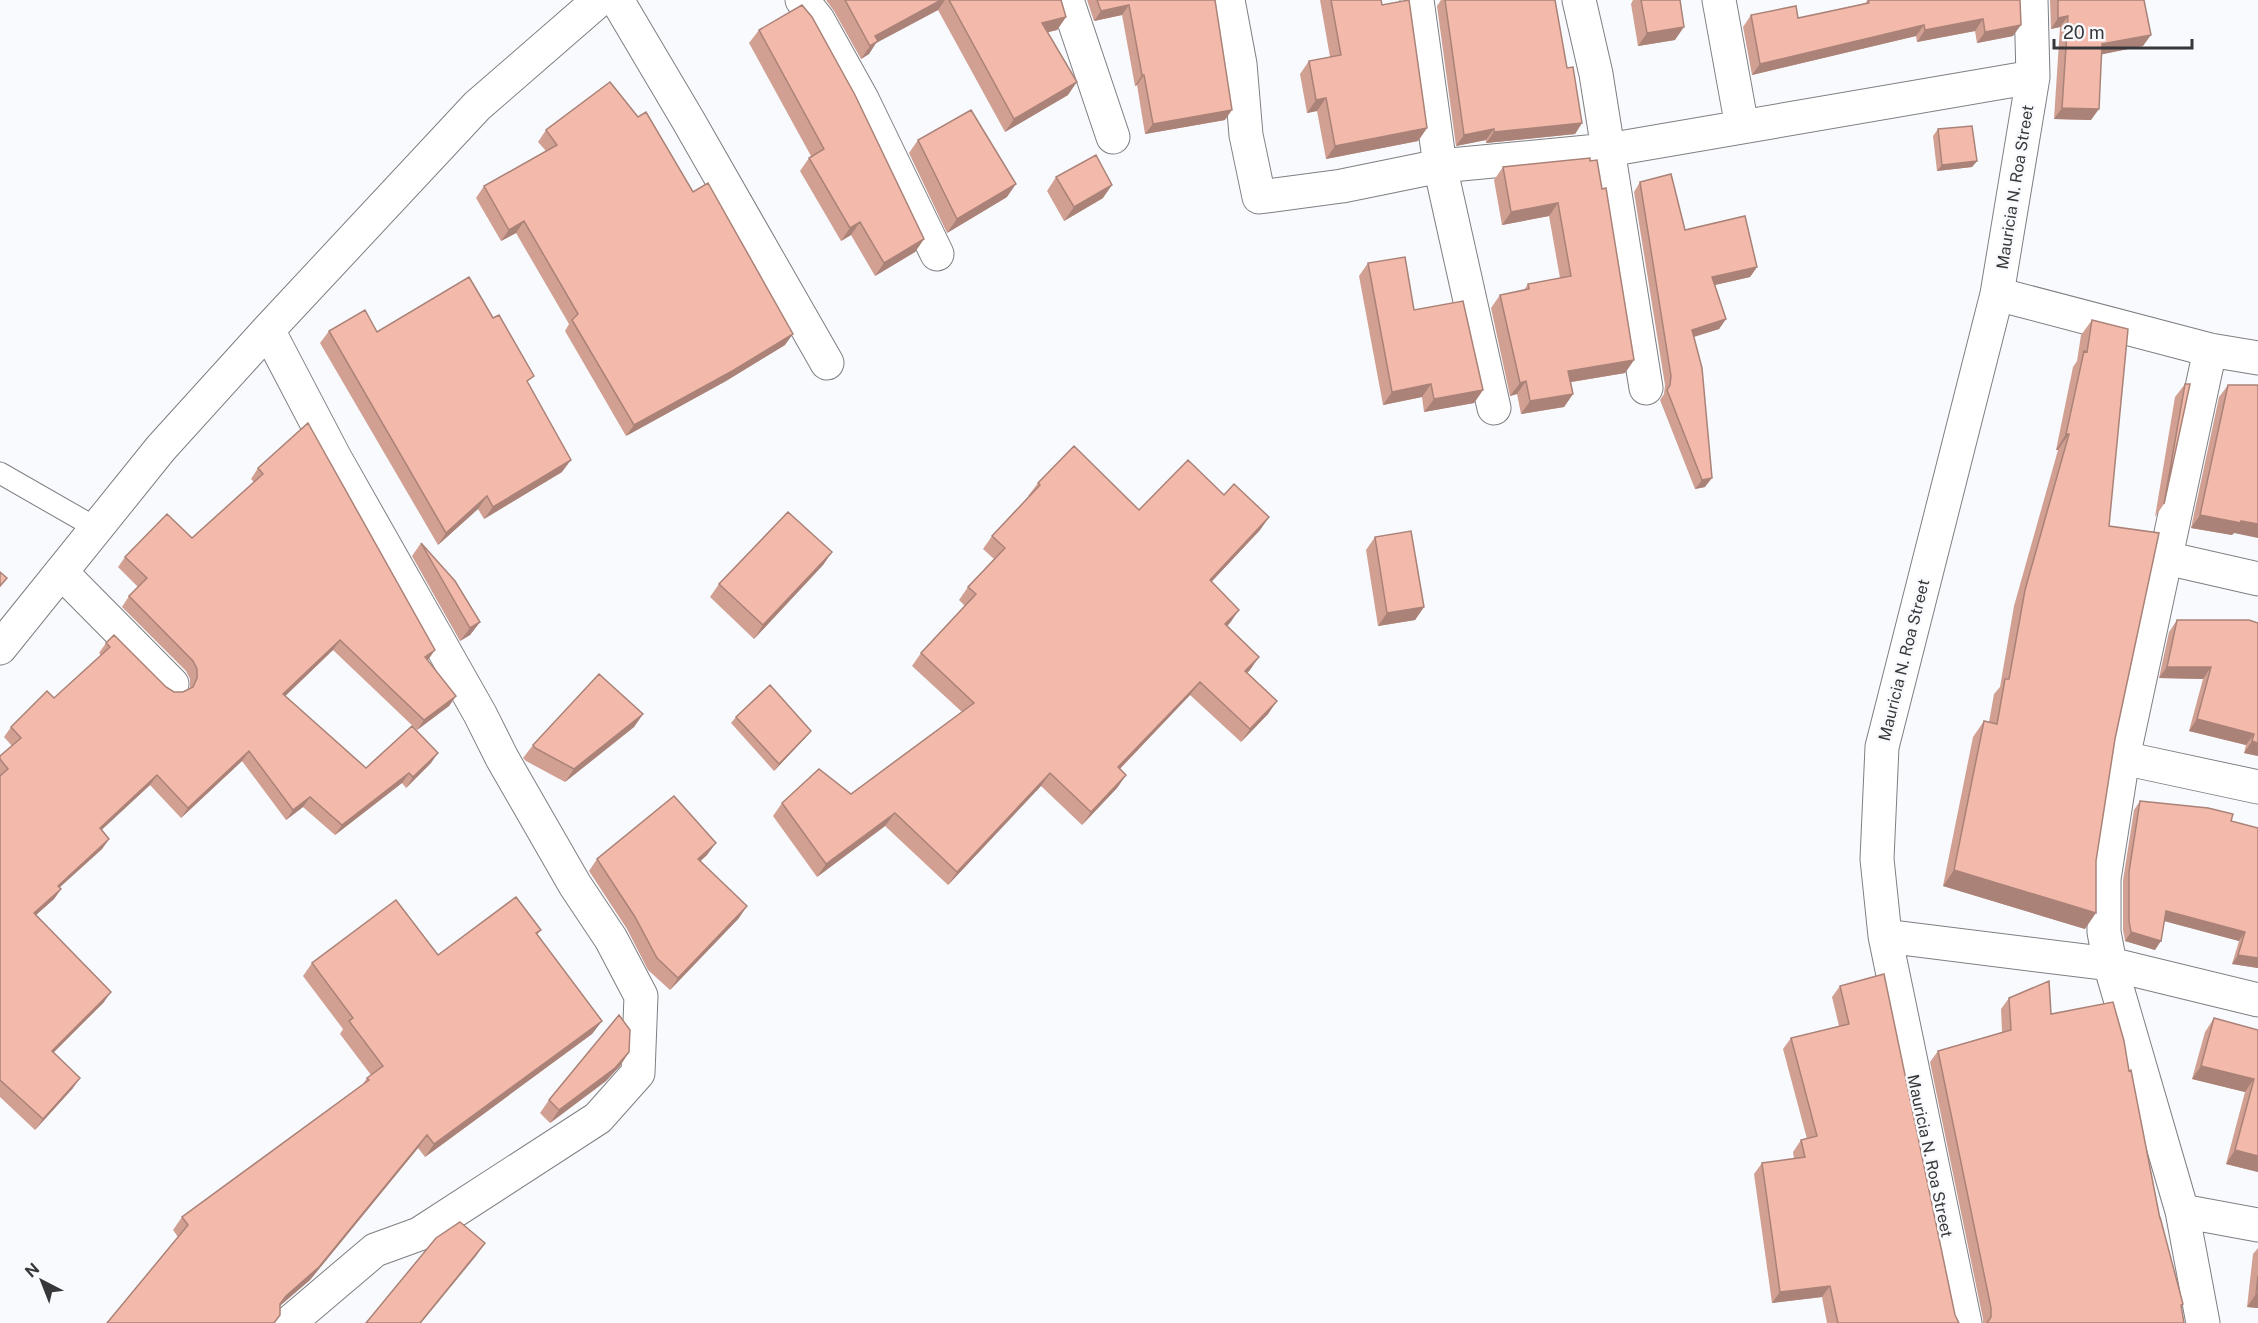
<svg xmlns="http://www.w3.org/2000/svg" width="2258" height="1323" font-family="'Public Sans',sans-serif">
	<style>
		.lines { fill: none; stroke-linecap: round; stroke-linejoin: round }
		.lane-casing { stroke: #7e7f82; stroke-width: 23 }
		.street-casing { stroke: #7e7f82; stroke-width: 35 }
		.lane { stroke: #fff; stroke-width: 21 }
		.street { stroke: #fff; stroke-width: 33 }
		.wall { fill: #d1a093 }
		.shaded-wall { fill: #aa8278 }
		.building { fill: #f3baab; stroke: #aa8278; stroke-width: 1.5 }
		.labels { text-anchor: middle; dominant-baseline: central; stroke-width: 5; stroke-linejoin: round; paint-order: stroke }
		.street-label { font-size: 16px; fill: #38383a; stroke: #f8fafd }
	</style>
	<rect width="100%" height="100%" fill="#f8fafd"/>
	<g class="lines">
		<g class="lane-casing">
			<path id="lane" d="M0,473L96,528"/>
		</g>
		<g class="street-casing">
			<path id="street" d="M617,0L688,120L827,363
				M802,0L818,20L862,99L937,254
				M1067,0L1113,137
				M1228,0L1240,64L1246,135L1259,197L1342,186L1440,166L1608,150L2033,77
				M1417,0L1440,166L1494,408
				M1579,0L1596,74L1646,388
				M1719,0L1742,127
				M1997,294L2210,350L2258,358
				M268,330L335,458L480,714L502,758L575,885L611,939L641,996L638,1073L598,1118L419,1234L375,1250L289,1323
				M2166,558L2258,579
				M61,572L172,684
				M0,648L161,448L268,330L477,106L599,0
				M2123,758L2258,787
				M1885,936L2110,964L2258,1000
				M2182,1211L2258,1225
				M1965,1323L1885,936L1877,859L1882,747L1997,294L2033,77L2031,0
				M2203,1323L2182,1211L2110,964L2104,932V879L2123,758L2210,350"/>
		</g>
		<use href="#lane" class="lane"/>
		<use href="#street" class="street"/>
	</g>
	<path class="wall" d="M826,0H1061L1066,17L1057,30L1048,32L1068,95L1005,132L938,10L876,43L869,54L861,59L834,11Z
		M1087,0H1215L1225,120L1145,134L1137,85L1135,86L1122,15L1094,21Z
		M1320,0H1381L1382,5L1427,128L1418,141L1326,159L1317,111L1307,113L1300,74L1309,61L1330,57Z
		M1441,0H1555L1567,68L1582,123L1575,134L1486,143V140L1456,146L1437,6Z
		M1633,0H1680L1675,40L1638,46L1631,4Z
		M1868,0H2020L2013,36L1977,43L1975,31L1917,42L1916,36L1752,75L1743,27L1751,15L1798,18L1865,3Z
		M2050,0H2144L2143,46L2102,54L2091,120L2054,119L2060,27L2051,29Z
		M759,30L924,239L915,252L875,276L851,235L841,241L800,171L809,158L811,156L749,43Z
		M1938,129L1977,161L1972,167L1937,171L1933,136Z
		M546,130L693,192L785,345L726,381L626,436L565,331L569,324L516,233L501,241L476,198L484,186L546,151L538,142Z
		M918,140L1007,197L947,233L909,153Z
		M1590,158L1634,360L1625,373L1571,382L1573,394L1564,407L1521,414L1517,394L1510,396L1491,308L1500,295L1524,290L1528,284L1560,278L1549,216L1502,225L1494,180L1503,167Z
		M1056,177L1103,198L1064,221L1047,191Z
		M1640,182L1685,230L1757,267L1750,277L1715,285L1726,319L1719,329L1694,337L1705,487L1695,489L1660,400L1664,394L1665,385L1634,192Z
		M1368,263L1414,310L1483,390L1474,403L1424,412L1422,397L1383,405L1359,276Z
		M2092,320L2109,526L2115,739L2085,929L1943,886L1973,737L1984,721L1989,722L1994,694L2000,687L2014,606L2058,450H2056L2073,367L2077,361L2081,335Z
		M329,331L377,332L529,384L562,472L484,519L478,509L438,545L320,343Z
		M2185,384L2164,504L2155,517L2175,397Z
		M2228,385L2234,533L2232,535L2191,528L2219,397Z
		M308,423L428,661L456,696L449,706L417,730L333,650L285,696L366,768L431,763L406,788L402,783L335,835L303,807L286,820L242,761L181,818L150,785L101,830L109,839L102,849L59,888L61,889L54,899L36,915L104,1002L54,1052L73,1088L35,1130L0,1097V756L12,746L4,737L11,727L54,698L101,655L99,653L106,643L166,687L174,692H183L190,688V679L186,671L122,607L129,596L138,587L118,567L125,557L192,538L254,482L251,479L258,468Z
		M1038,483L1139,510L1224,495L1269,517L1260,530L1211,582L1239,610L1227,626L1250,670L1247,673L1277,701L1268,714L1241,742L1190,695L1120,769L1126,775L1117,788L1082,825L1041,786L948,885L885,826L817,877L773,816L782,803L851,794L962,712L912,666L921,653L965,606L959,600L968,587L994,559L983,549L992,536L1029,496H1028Z
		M1375,537L1424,607L1415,620L1378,626L1366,550Z
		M421,543L480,622L470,635L460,641L412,556Z
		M832,552L823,565L754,639L710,597L719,584Z
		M2177,620L2258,623V756L2244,753L2246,745L2189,731L2203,679L2159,678L2169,632Z
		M643,714L634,727L565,782L526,761L523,758L533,745Z
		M736,717L806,737L774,771L731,723Z
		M2140,801L2231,821L2258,828V968L2232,964L2239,941L2165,921L2155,950L2125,941L2123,930V880L2134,810Z
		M707,855L700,861L739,918L670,990L648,970L627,929L589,871L597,859Z
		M541,930L537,935L602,1021L592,1034L425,1157L418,1148L310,1280L280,1306L178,1237L173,1230L182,1217L363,1084L367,1078L371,1075L340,1034L343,1029L303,976L312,963L438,955Z
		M1840,986L1955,1315L1959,1323H1827L1822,1297L1772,1303L1754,1174L1762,1163L1794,1159L1793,1152L1801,1140L1807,1139L1783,1049L1791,1038L1839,1026L1832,997Z
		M2009,998L2051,1014L2129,1071L2160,1218L2184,1323H1983V1319L1930,1062L1938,1051L2002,1032L2001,1009Z
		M2214,1018L2258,1030V1172L2226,1164L2245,1092L2192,1079L2205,1032Z
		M629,1052L620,1066L606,1081L550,1123L540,1113L549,1100Z
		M2258,1248V1308L2247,1307L2253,1254Z"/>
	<path class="shaded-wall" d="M941,0H945L938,10L876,43L869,54L861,59L870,46L875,36Z
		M1129,5L1122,15L1094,21L1101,11Z
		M2068,16L2060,27L2051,29L2058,18Z
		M1066,17L1057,30L1033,36L1042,23Z
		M1983,19L1975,31L1917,42L1925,30Z
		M1924,25L1916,36L1752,75L1760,64Z
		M2021,25L2013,36L1977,43L1985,32Z
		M1684,27L1675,40L1638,46L1647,33Z
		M2151,35L2143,46L2094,56L2102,44Z
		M1142,75H1144L1137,85L1135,86Z
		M1077,82L1068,95L1005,132L1014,119Z
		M1326,98L1317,111L1307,113L1316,100Z
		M2062,108L2099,109L2091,120L2054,119Z
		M1232,110L1225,120L1145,134L1153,124Z
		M1582,123L1575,134L1486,143L1494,132Z
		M1427,128L1418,141L1326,159L1335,146Z
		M1494,129L1486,140L1456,146L1464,135Z
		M1977,161L1972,167L1937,171L1942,165Z
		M1016,184L1007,197L947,233L957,219Z
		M1112,185L1103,198L1064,221L1074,207Z
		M1558,203L1549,216L1502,225L1511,212Z
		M524,221L516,233L501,241L509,230Z
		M860,222L851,235L841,241L850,228Z
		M924,239L915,252L875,276L884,263Z
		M1757,267L1750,277L1706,287L1712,277Z
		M1726,319L1719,329L1686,339L1692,330Z
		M793,334L785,345L726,381L626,436L634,425Z
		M1634,360L1625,373L1559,384L1568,371Z
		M1526,381L1517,394L1510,396L1520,383Z
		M1431,384L1422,397L1383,405L1392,392Z
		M1483,390L1474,403L1424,412L1434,399Z
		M1573,394L1564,407L1521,414L1530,401Z
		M2066,434H2069L2058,450H2056Z
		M571,460L562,472L484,519L493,507Z
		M1712,478L1705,487L1695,489L1702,480Z
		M487,496L478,509L438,545L446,533Z
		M2200,515L2258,524V538L2234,533L2232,535L2191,528Z
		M1269,517L1260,530L1201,593L1210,580Z
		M832,552L823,565L754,639L763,625Z
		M1424,607L1415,620L1378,626L1387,613Z
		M1239,610L1230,623L1216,637L1225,624Z
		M480,622L470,635L460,641L470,628Z
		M340,640L333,650L276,705L283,694Z
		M435,650L428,660L425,657Z
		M1259,657L1250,670L1236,684L1245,671Z
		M2167,667H2211L2203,679L2159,678Z
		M1200,682L1190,695L1109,780L1118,767Z
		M456,696L449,706L417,730L424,720Z
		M1277,701L1268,714L1241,742L1250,729Z
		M643,714L634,727L565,782L574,769Z
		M2197,719L2254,734L2246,745L2189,731Z
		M811,731L806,737L774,771L779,764Z
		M2252,741L2258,743V756L2244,753Z
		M249,751L242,761L181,818L188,808Z
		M438,753L431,763L406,788L413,777Z
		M409,773L402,783L335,835L342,825Z
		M1050,773L1041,786L948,885L957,872Z
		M157,775L150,785L93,838L100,828Z
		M1126,775L1117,788L1082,825L1091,812Z
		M310,797L303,807L286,820L293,810Z
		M895,813L885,826L817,877L826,864Z
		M109,839L102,849L50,896L58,886Z
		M716,843L707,855L690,871L698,859Z
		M1954,870L2096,913L2085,929L1943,886Z
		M61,889L54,899L27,923L34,913Z
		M747,906L739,918L670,990L678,978Z
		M2166,911L2245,932L2239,941L2160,920Z
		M2131,932L2161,941L2155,950L2125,941Z
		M2238,955L2258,958V968L2232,964Z
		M111,992L104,1002L45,1061L52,1051Z
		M602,1021L592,1034L425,1157L434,1144Z
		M629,1052L620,1066L606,1081L550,1123L559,1110Z
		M2201,1066L2254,1079L2245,1092L2192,1079Z
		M80,1078L73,1088L35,1130L43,1119Z
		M427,1135L418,1148L310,1280L276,1309L286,1296Z
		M2235,1150L2258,1156V1172L2226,1164Z
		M485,1243L476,1256L421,1323H420Z
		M1830,1286L1822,1297L1772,1303L1780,1292Z
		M2256,1294H2258V1308L2247,1307Z"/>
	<path class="building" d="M845,0H941L875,36L878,41L870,46Z
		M949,0H1061L1066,17L1042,23L1077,82L1014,119Z
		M1097,0H1215L1232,110L1153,124L1144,75H1142L1129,5L1101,11Z
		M1331,0H1381L1382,5L1409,0L1427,128L1335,146L1326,98L1316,100L1309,61L1341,55Z
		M1445,0H1555L1567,68L1573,67L1582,123L1494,132V129L1464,135Z
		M1641,0H1680L1684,27L1647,33Z
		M1868,0H2020L2021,25L1985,32L1983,19L1925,30L1924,25L1760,64L1751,15L1796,6L1798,18L1869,3Z
		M2058,0H2144L2151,35L2102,44L2099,109L2062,108L2068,16L2058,18Z
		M802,5L812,17L855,95L924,239L884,263L860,222L850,228L809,158L824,149L759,30Z
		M610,82L638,117L646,112L693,192L708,183L793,334L734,370L634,425L572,320L578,314L524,221L509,230L484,186L557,145L546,130Z
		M971,110L1016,184L957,219L918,140Z
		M1972,126L1977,161L1942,165L1938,129Z
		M1096,155L1112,185L1074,207L1056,177Z
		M1590,158V161L1597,160L1602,189L1606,188L1634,360L1568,371L1573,394L1530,401L1526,381L1520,383L1500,295L1529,289L1528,284L1571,276L1558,203L1511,212L1503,167Z
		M1671,174L1685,230L1745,216L1757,267L1712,277L1726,319L1692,330L1702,368L1712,478L1702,480L1667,390L1670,385L1671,376L1640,182Z
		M1405,257L1414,310L1463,301L1483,390L1434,399L1431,384L1392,392L1368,263Z
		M469,277L493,318L499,315L534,376L527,381L571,460L493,507L487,496L446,533L329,331L365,310L377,332Z
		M2092,320L2128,329L2109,526L2159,533L2115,739L2096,861V913L1954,870L1984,721L1997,724L2005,679H2009L2025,590L2069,434H2066L2084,351L2087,352Z
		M2185,384H2190L2164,504Z
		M2228,385H2258V524L2241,521V523L2200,515Z
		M308,423L435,650L425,657L456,696L424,720L340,640L283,694L366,768L412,726L438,753L413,777L409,773L342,825L310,797L293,810L249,751L188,808L157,775L100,828L109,839L58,886L61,889L34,913L111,992L52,1051L80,1078L43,1119L0,1080V776L8,769L0,759V756L21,738L11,727L47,691L54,698L110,647L106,643L114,635L166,687L174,692H183L193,687L197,678V669L193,661L129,596L147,578L125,557L167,514L192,538L263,474L258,468Z
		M1074,446L1139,510L1188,460L1224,495L1234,484L1269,517L1210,580L1239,610L1225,624L1259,657L1245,671L1277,701L1250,729L1200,682L1118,767L1126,775L1091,812L1050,773L957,872L895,813L826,864L782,803L819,769L851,794L974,703L921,653L976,594L968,587L1005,548L992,536L1040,485L1038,483Z
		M788,512L832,552L763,625L719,584Z
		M1411,531L1424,607L1387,613L1375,537Z
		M421,543L455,581L480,622L470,628Z
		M0,572L7,578L0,586Z
		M2177,620H2249L2258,623V743L2252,741L2254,734L2197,719L2211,667H2167Z
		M599,674L643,714L574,769L535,748L533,745Z
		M770,685L811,731L779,764L736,717Z
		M674,796L716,843L698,859L747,906L678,978L657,958L635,917L597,859Z
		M2140,801L2208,808L2233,814L2231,821L2258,828V958L2238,955L2245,932L2166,911L2161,941L2131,932L2129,921V872Z
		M516,897L541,930L536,933L602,1021L434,1144L427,1135L319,1267L286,1296L280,1304V1315L274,1323H107L188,1225L182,1217L369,1080L367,1078L383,1066L349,1021L353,1018L312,963L396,900L438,955Z
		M1884,974L1955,1315L1959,1323H1838L1830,1286L1780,1292L1762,1163L1805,1157L1801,1140L1817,1136L1791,1038L1849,1024L1840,986Z
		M2049,981L2051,1014L2113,1002L2124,1041L2129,1071L2131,1070L2160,1219V1217L2183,1304L2181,1305L2184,1323H1987L1991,1317V1308L1938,1051L2011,1030L2009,998Z
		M619,1015L630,1030L629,1052L615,1068L559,1110L549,1100Z
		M2214,1018L2258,1030V1156L2235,1150L2254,1079L2201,1066Z
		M460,1222L485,1243L420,1323H366L436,1238Z
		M2258,1276V1294H2256Z"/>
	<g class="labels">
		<g class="street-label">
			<text transform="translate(2015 187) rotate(-81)">Mauricia N. Roa Street</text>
			<text transform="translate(1904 660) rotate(-76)">Mauricia N. Roa Street</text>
			<text transform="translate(1930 1156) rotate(78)">Mauricia N. Roa Street</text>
		</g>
	</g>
	<g transform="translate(42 1281) rotate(318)" stroke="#f8fafd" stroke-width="4.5" paint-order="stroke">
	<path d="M0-4.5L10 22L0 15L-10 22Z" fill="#38383a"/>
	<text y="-9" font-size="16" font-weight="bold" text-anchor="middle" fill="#38383a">N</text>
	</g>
	<path d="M2054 39v9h138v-9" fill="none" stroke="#38383a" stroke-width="3"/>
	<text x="2063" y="39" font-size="18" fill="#38383a" stroke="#f8fafd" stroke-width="4.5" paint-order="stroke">20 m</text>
</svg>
